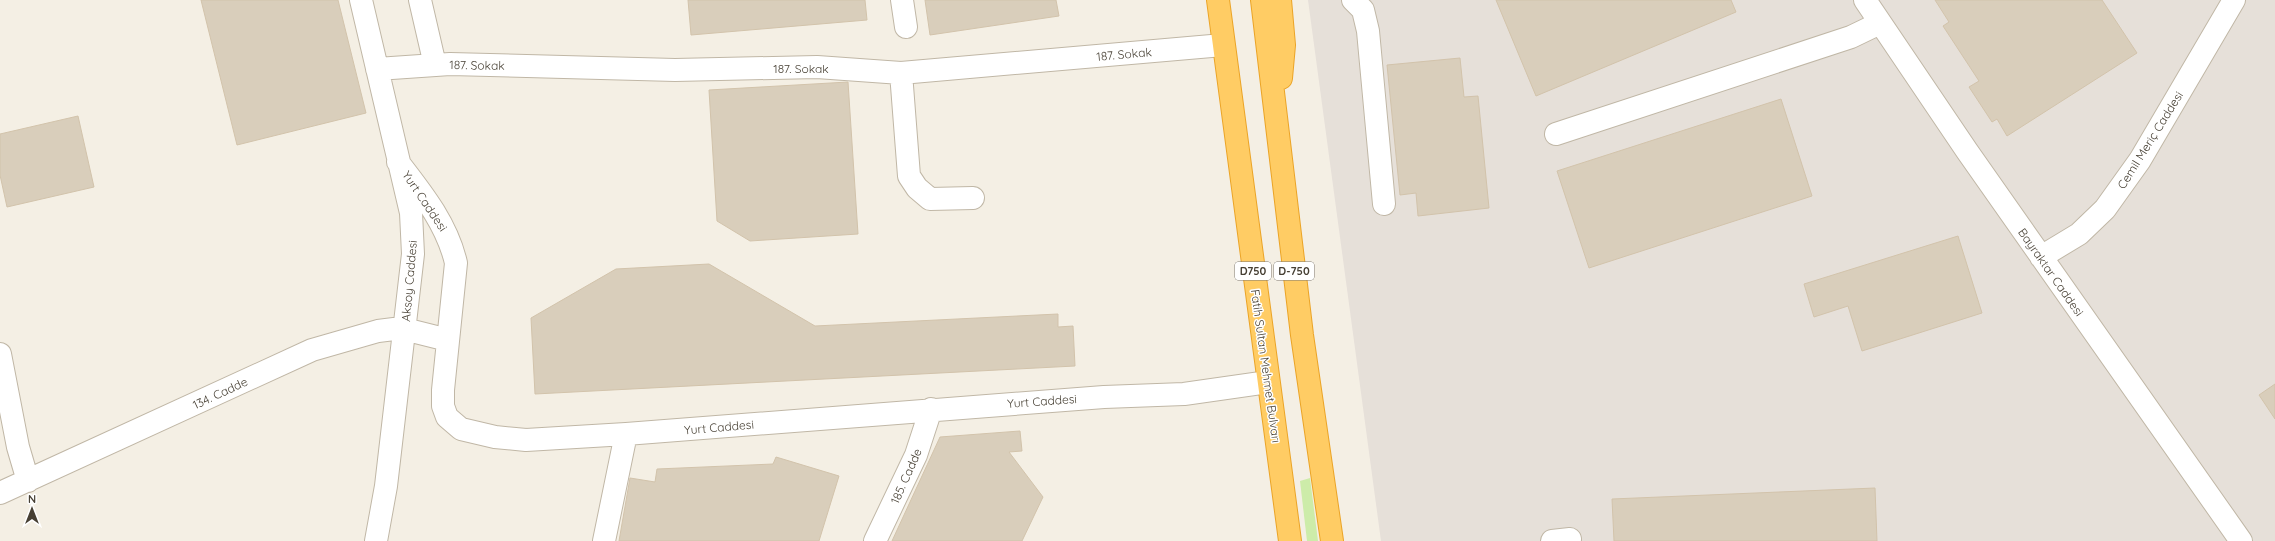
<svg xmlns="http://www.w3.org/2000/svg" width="2275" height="541" font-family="Quicksand,sans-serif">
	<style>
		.industrial { fill: #e6e0d9 }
		.green { fill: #cdeca9 }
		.building { fill: #d9cebb; stroke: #d2c3ab }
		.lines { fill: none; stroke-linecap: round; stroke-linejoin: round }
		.minor-casing { stroke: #c0b7a6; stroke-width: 24 }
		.highway-casing { stroke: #eba427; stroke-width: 24 }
		.minor { stroke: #fff; stroke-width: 22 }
		.highway { stroke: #ffcc64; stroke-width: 22 }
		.labels { text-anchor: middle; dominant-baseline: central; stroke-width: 3; stroke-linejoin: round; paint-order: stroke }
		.shield { fill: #fff; stroke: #7e7970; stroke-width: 1 }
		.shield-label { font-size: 11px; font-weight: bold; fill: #463f33 }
		.street-label { font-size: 12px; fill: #463f33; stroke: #fff }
	</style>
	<rect width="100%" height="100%" fill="#f4efe4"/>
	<path class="industrial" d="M1308,0H2275V541H1381Z"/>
	<path class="green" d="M1310,478L1318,541H1307L1300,481Z"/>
	<path class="building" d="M201,0H338L366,113L237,145Z
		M688,0H865L867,20L691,35Z
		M925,0H1056L1059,16L930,35Z
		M1496,0H1731L1736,12L1536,96Z
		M1935,0H2102L2137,53L2007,136L1997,119L1992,122L1969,87L1979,81L1943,26L1949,22Z
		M1460,58L1464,97L1478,96L1489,208L1418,216L1416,193L1400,195L1387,65Z
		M848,82L858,234L750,241L717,221L709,90Z
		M1781,99L1812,196L1589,268L1557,171Z
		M78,116L94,187L7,207L0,175V134Z
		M1958,236L1982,313L1862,351L1848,306L1814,317L1804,284Z
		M709,264L815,326L1058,314V327L1073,326L1075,366L535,394L531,318L616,269Z
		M2275,384V419L2259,395Z
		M1020,431L1022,451L1009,452L1043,497L1022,541H892L940,437Z
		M776,457L839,476L819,541H619L630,478L655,482L657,469L773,464Z
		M1875,488L1877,541H1614L1612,499Z"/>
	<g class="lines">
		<g class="minor-casing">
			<path id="minor" d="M361,0L411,213L413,254L386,486L376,541
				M420,0L435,65
				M902,0L906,27
				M1353,0L1363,10L1368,31L1384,204
				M1865,0L1967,151L2241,541
				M377,69L450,64L675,70L817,67L901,73L1223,45
				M901,73L909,176L917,188L930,199L973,198
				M1556,134L1851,37L1880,23
				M398,162C422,193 447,224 456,263L443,390V406L447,417L461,429L495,437L526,440L626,434L1104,397L1184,394L1268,382
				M2041,257L2079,234L2105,209L2140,160L2234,0
				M0,354L18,447L28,481
				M0,493L312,350L378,331L394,329H404L448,340
				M604,541L626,434
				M875,541L916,455L931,409
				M1552,541L1570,539"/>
		</g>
		<g class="highway-casing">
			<path id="highway" d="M1218,0L1290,541
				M1262,0L1302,335L1332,541
				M1280,0L1284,45L1281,78"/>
		</g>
		<use href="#minor" class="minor"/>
		<use href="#highway" class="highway"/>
	</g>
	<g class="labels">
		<g class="shield">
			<rect x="1235" y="262" width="36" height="18" rx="3"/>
			<rect x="1274" y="262" width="40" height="18" rx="3"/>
		</g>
		<g class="shield-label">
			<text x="1253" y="271">D750</text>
			<text x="1294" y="271">D-750</text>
		</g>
		<g class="street-label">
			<text transform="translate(1124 54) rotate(-5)">187. Sokak</text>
			<text transform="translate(477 65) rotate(1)">187. Sokak</text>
			<text x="801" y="68">187. Sokak</text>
			<text transform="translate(2150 140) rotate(-58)">Cemil Meriç Caddesi</text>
			<text transform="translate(425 201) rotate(56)">Yurt Caddesi</text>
			<text transform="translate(2051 272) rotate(55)">Bayraktar Caddesi</text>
			<text transform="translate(409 281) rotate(-85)">Aksoy Caddesi</text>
			<text transform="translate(1266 366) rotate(82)">Fatih Sultan Mehmet Bulvarı</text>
			<text transform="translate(220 393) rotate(-25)">134. Cadde</text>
			<text transform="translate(1042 401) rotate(-4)">Yurt Caddesi</text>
			<text transform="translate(719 427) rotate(-5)">Yurt Caddesi</text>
			<text transform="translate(906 476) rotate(-66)">185. Cadde</text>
		</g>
	</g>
	<g transform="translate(32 509)" stroke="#ffffff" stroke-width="3" paint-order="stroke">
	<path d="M0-3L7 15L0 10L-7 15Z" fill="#463f33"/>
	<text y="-6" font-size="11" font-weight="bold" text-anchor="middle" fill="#463f33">N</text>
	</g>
</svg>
